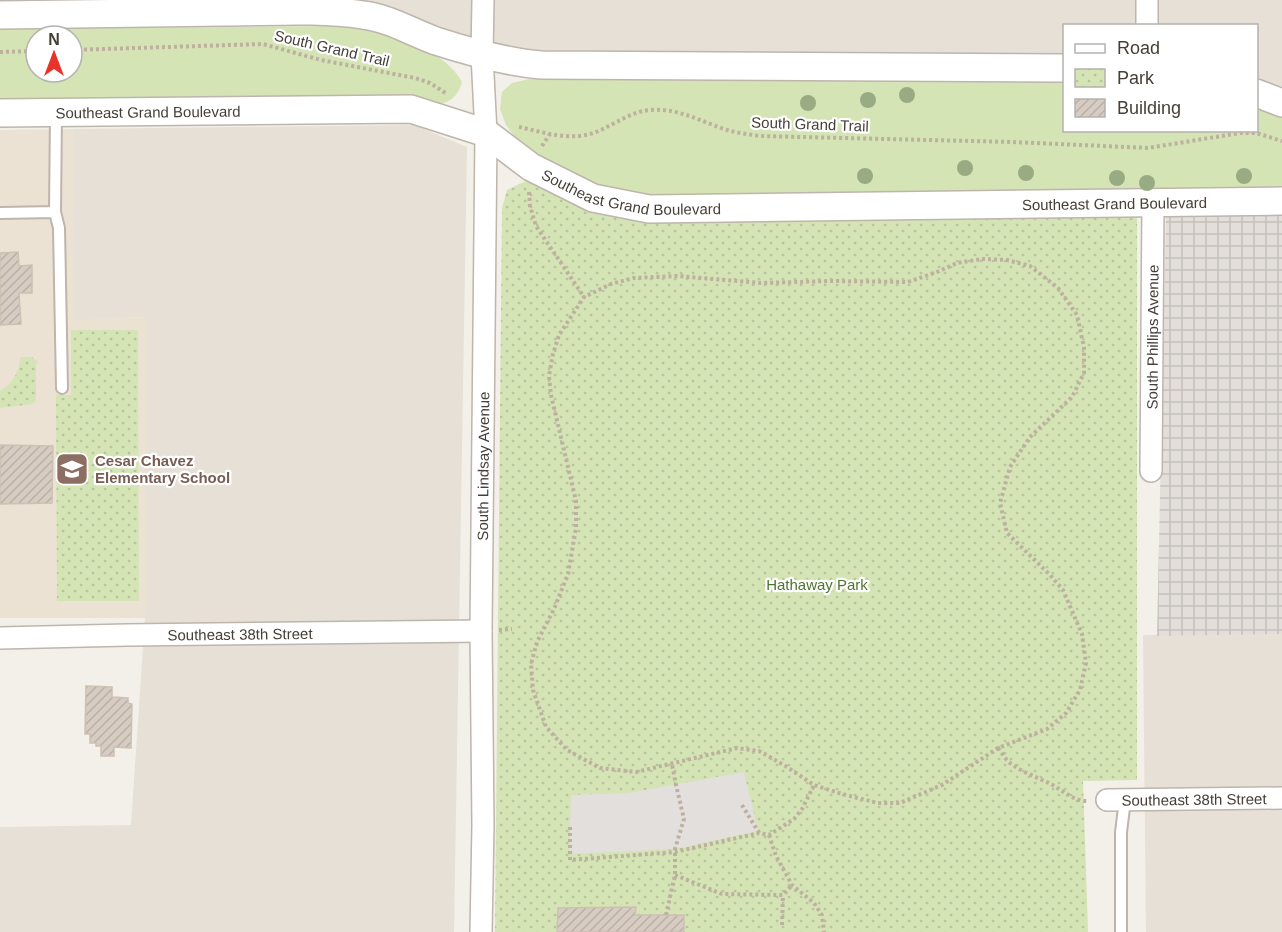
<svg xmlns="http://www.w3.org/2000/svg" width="1282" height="932" font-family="Helvetica,sans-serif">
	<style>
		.residential { fill: #e6e0d7 }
		.industrial { fill: url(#industrial-grid) }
		.education { fill: #ebe2d4 }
		.green { fill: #d4e4b5; fill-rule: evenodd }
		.park { fill: url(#park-dots) }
		.parking { fill: #e2dfdd }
		.building { fill: url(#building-hatch); stroke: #cec0b3; stroke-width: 1.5 }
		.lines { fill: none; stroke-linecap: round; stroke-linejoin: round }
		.service-casing { stroke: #beb5ac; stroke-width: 14 }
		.minor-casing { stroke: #beb5ac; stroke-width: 24 }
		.tertiary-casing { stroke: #beb5ac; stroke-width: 30 }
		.path { stroke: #beb09e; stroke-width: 4; stroke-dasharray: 3 3; stroke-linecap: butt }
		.service { stroke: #fff; stroke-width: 10 }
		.minor { stroke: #fff; stroke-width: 21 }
		.tertiary { stroke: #fff; stroke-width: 27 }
		.tree { fill: #99ab83 }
		.labels { text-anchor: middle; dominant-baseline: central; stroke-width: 4.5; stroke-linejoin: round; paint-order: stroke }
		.street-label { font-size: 15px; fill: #463f38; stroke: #fff }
		.education-label { font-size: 15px; font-weight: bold; fill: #785e54; stroke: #fff; text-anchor: start }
		.park-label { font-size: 15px; fill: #50732f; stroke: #fff }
	</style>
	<defs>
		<pattern id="industrial-grid" width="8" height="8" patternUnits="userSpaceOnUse" patternTransform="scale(1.5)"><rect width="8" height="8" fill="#e3deda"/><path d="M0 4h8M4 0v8" fill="none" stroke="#c4c0bc"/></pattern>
		<pattern id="park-dots" width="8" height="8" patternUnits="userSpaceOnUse" patternTransform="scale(1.5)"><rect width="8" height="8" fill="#d4e4b5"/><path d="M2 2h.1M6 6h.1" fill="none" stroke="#b7c59c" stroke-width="1.8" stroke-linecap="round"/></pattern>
		<pattern id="building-hatch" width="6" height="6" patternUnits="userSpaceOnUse" patternTransform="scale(1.5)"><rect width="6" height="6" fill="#d7ccc2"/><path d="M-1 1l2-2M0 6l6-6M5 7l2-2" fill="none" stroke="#bab0a7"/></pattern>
	</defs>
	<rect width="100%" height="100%" fill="#f3efe9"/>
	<path class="residential" d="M354,0H1282V91L1257,81L1256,26H1064V55L919,56L569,51L512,49L436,28Z
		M414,125L467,147L454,932H0V827L131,825L145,618L144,317L73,321V129Z
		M1282,634V932H1146L1143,635Z"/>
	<path class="industrial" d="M1282,213V634L1157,636L1166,214Z"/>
	<path class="education" d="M73,129V320L145,317V618H0V130Z"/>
	<path class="green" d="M333,26C342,27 352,27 361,28C393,34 446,51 462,82C458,97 449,104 434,105L0,103V29ZM36,36H72V72H36Z
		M534,78L1064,82V130H1256L1257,108L1282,118V192L651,197L591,186L535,157L522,146L506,125L500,109L502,92L512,83Z"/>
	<path class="park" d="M528,180L556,196L582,208L647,220L1137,217V780L1083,781L1088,932H495L502,208L507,190Z
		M71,330H138L139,601H57L56,395H71Z
		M23,357H32L38,362L36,364V400L32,404L0,408V391C12,384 19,373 20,359Z"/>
	<path class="parking" d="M744,772L758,831L675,849L569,854L571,795L628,793Z"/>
	<path class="building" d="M18,252L19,266L32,265V293H19L21,324L0,325V253Z
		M0,445L53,446L52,503L0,504Z
		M86,686L112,687V697L128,698V703L132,704L131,748L114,747V756H101V746H96V743H90V734H85Z
		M636,907L635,915H684V932H557L558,908Z"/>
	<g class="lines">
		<g class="service-casing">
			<path id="service" d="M55,212L59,228L62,388
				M0,213L55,212L56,112
				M1121,932V832L1125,800"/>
		</g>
		<g class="minor-casing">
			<g id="minor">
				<path d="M1147,26V0"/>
				<path id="s1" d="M1151,471L1153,203"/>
				<path id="s2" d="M0,638L127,635L481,631"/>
				<path id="s3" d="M1107,800L1282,798"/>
				<path id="s4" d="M481,932L483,825L481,631L486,133L482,55L483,0"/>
			</g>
		</g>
		<g class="tertiary-casing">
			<g id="tertiary">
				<path d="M0,15C74,14 148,13 222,12C268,12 318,8 363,15C389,18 411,32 436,41C470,52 505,62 541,65L1064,68"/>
				<path d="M1256,93L1282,103"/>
				<path id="s5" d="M0,113L411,109L486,133L531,167L593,198L649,209L1282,201"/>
			</g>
		</g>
		<path class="path" d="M72,50L263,44L321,60L415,78L430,83L447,94
			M0,52L36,51
			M519,127C543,132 571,142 596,132C614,125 631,111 651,110C679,108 702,122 727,130C737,133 748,134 759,136L1013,142L1148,148L1240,133H1256L1282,141
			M542,146L550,134
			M529,192L530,206L536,226L584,297
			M982,259L1007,260L1030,266L1058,288L1077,315L1084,347V373L1072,397L1030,437L1010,467L1000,503L1007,533L1050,575L1063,590L1082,634L1086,663L1080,690L1066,713L1047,729L998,748L942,785L900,803H878L842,794L814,785L784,765L759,751L737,748L636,772L600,768L567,750L546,727L533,690L531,664L537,642L554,609L568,574L576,528V501L551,395L549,376L553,354L559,335L584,297L611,284L634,278L677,276L761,283L831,281L908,282L937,272L957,263Z
			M499,630L512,629
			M998,748C1002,753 1005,759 1010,763C1022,772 1036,777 1049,783C1063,790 1072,801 1088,801
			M742,805L759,833
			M570,827V860L675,852L759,833L769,835L794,819L802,809L814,785
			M769,835L776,856L792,885L814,903L822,915L824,932
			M675,875L722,894L783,895L792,885
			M666,915L675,875V849L684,819L676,785L672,764
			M782,925L783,895"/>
		<use href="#service" class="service"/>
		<use href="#minor" class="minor"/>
		<use href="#tertiary" class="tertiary"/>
	</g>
	<g class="tree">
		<circle cx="907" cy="95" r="8"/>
		<circle cx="868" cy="100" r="8"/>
		<circle cx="808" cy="103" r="8"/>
		<circle cx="965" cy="168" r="8"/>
		<circle cx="1026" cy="173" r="8"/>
		<circle cx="865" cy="176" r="8"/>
		<circle cx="1244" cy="176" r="8"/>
		<circle cx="1117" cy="178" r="8"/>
		<circle cx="1147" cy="183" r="8"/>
	</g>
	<defs>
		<g id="school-square" transform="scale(1.725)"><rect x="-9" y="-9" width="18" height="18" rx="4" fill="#8d6e63" stroke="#fff"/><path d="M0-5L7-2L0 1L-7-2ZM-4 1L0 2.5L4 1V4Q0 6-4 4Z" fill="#fff"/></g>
	</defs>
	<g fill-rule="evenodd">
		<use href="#school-square" x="72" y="469"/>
	</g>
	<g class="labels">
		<g class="street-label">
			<text transform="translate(332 48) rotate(13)">South Grand Trail</text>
			<text stroke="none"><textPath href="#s5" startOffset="148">Southeast Grand Boulevard</textPath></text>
			<text transform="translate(810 124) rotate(2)">South Grand Trail</text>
			<text stroke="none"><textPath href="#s5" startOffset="652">Southeast Grand Boulevard</textPath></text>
			<text stroke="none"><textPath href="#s5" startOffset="1138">Southeast Grand Boulevard</textPath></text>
			<text stroke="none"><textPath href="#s1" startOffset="134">South Phillips Avenue</textPath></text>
			<text stroke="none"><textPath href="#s4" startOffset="466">South Lindsay Avenue</textPath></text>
			<text stroke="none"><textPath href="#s2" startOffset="240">Southeast 38th Street</textPath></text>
			<text stroke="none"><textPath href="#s3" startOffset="87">Southeast 38th Street</textPath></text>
		</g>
		<g class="education-label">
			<text x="95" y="460">Cesar Chavez<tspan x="95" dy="17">Elementary School</tspan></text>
		</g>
		<g class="park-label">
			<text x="817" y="584">Hathaway Park</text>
		</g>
	</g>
	<rect x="1063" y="24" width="195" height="108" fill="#ffffff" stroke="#b5b2af" stroke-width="1.5"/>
	<rect x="1075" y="44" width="30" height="9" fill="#ffffff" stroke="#b5b2af" stroke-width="1.5"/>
	<text x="1117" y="54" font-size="18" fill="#463f38">Road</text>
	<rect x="1075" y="69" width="30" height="18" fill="url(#park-dots)" stroke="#b5b2af" stroke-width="1.5"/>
	<text x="1117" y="84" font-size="18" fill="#463f38">Park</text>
	<rect x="1075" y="99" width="30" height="18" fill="url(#building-hatch)" stroke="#b5b2af" stroke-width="1.5"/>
	<text x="1117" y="114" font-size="18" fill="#463f38">Building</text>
	<g transform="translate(54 54)"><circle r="28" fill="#ffffff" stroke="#b5b2af" stroke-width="1.5"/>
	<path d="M0-4.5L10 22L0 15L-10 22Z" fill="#e9322a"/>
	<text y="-9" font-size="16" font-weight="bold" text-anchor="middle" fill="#463f38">N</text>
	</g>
</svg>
